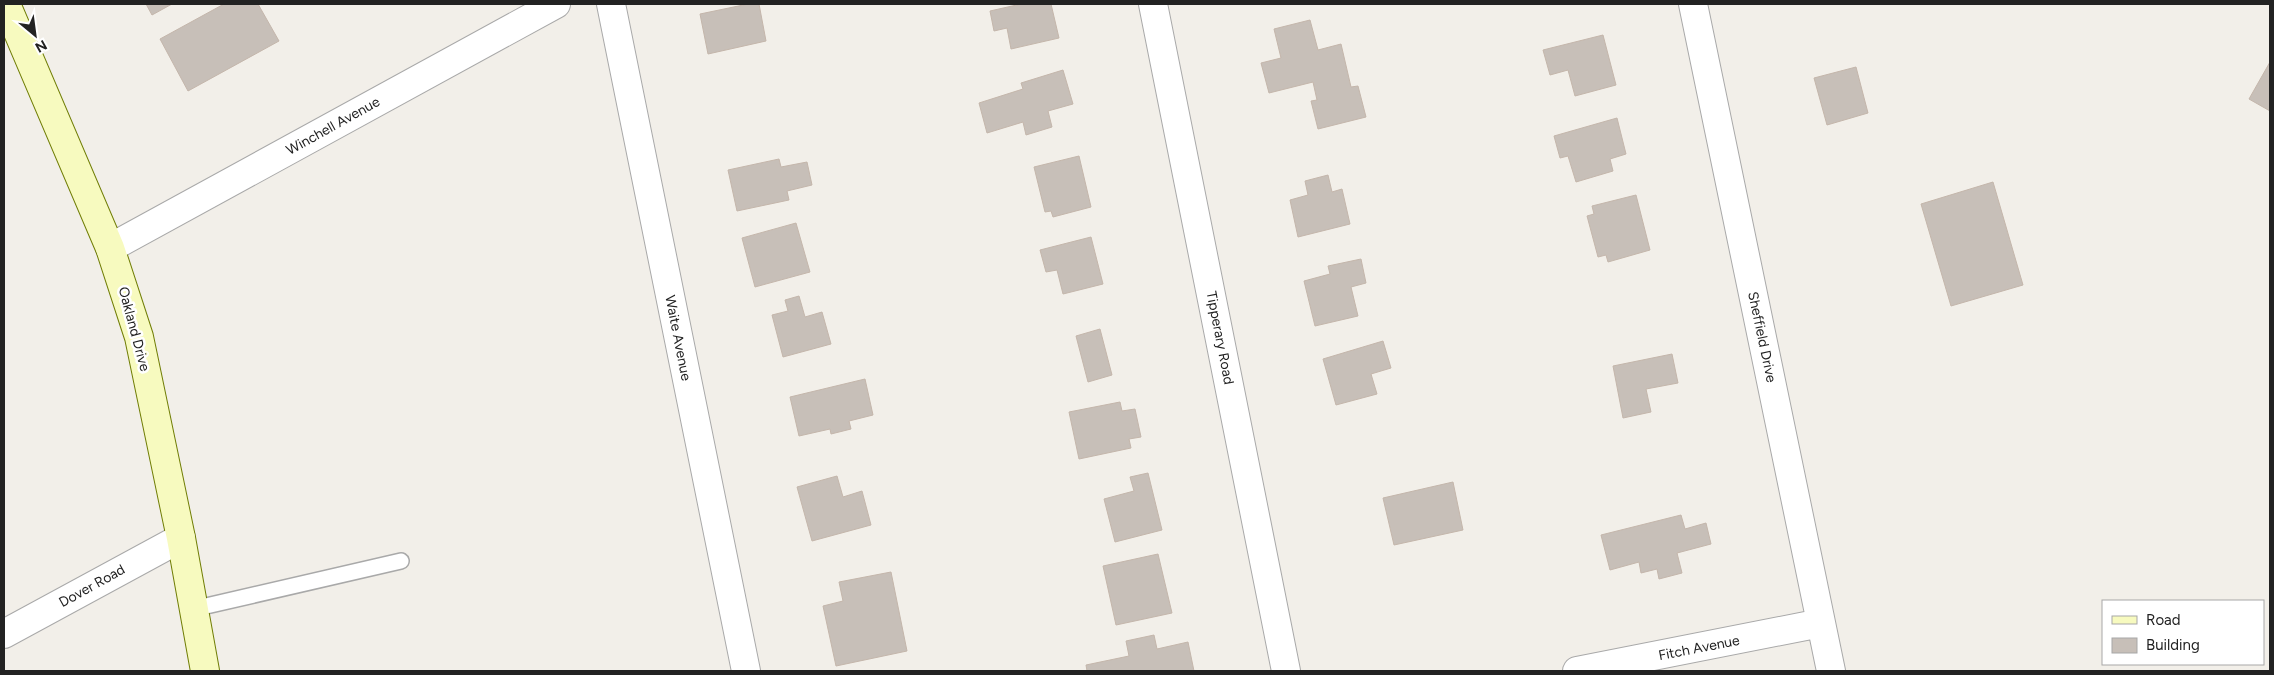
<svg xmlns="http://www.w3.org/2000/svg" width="2274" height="675" font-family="Figtree,sans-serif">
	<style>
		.building { fill: #c7bfb8; stroke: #c4b6ab }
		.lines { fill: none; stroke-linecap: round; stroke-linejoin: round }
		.service-casing { stroke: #a9a9a9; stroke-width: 18 }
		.minor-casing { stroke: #a9a9a9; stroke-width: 30 }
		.secondary-casing { stroke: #707d05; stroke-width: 30 }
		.service { stroke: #fff; stroke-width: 15 }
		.minor { stroke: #fff; stroke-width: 28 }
		.secondary { stroke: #f7fabf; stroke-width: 28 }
		.labels { text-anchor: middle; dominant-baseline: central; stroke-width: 5; stroke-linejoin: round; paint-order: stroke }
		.street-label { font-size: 14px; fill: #222; stroke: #fff }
	</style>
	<rect width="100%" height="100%" fill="#f2efe9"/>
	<path class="building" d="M146,4H172L152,15Z
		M224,4H258L279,41L188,91L160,39Z
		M748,4H759L766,41L708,54L700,14Z
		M1021,4H1051L1059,38L1011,49L1007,28L994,31L990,11Z
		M1310,20L1318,50L1341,44L1351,87L1358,86L1366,117L1318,129L1311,101L1317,100L1313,82L1269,93L1261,63L1281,58L1274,29Z
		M1603,35L1616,85L1575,96L1568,70L1550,75L1543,50Z
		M2270,62V111L2249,99Z
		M1856,67L1868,113L1827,125L1814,78Z
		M1063,70L1073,104L1048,111L1052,127L1026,135L1023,122L987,133L979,103L1023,89L1021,83Z
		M1617,118L1626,154L1610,159L1613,171L1576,182L1568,156L1560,158L1554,136Z
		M1079,156L1091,207L1053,217L1051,211L1045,212L1034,167Z
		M779,159L781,167L807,162L812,185L787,191L789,200L737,211L728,170Z
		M1328,175L1332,192L1342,189L1350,224L1298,237L1290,200L1308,195L1305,181Z
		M1993,182L2023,285L1951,306L1921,204Z
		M1636,195L1650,250L1608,262L1606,255L1598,257L1587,216L1594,214L1592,206Z
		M796,223L810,272L755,287L742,238Z
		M1091,237L1103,284L1063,294L1057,270L1046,272L1040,250Z
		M1361,259L1366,283L1351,287L1358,316L1315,326L1304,281L1330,274L1328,266Z
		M799,296L805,317L822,312L831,344L783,357L772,315L788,311L785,300Z
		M1100,329L1112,375L1088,382L1076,336Z
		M1383,341L1391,368L1371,374L1377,394L1336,405L1323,359Z
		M1672,354L1678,383L1646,389L1651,412L1623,418L1613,366Z
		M865,379L873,415L849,421L851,429L831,434L830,429L799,436L790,397Z
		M1120,402L1122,411L1135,409L1141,437L1129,439L1131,448L1079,459L1069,412Z
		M1148,473L1162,530L1115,542L1104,499L1134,491L1130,477Z
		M837,476L843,497L862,491L871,525L812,541L797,487Z
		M1453,482L1463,530L1394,545L1383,498Z
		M1681,515L1685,529L1706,523L1711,544L1677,553L1682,573L1659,579L1657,569L1641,573L1639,562L1610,570L1601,535Z
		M1158,554L1172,613L1116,625L1103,566Z
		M891,572L907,651L836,666L823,606L843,601L839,582Z
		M1154,635L1157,649L1188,642L1194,671H1087L1086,665L1129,656L1126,641Z"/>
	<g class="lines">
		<g class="service-casing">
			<path id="service" d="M193,609L401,561"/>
		</g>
		<g class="minor-casing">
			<path id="minor" d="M611,4L746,671
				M1153,4L1286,671
				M1693,4L1831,671
				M110,248L556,4
				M4,634L181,538
				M1577,671L1821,623"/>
		</g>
		<g class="secondary-casing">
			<path id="secondary" d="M6,4L110,248L139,337L181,538L205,671"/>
		</g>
		<use href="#service" class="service"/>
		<use href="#minor" class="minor"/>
		<use href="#secondary" class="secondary"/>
	</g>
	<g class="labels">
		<g class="street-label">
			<text transform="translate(333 126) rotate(-29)">Winchell Avenue</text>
			<text transform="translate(134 329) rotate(75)">Oakland Drive</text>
			<text transform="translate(1762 337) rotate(78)">Sheffield Drive</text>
			<text transform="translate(678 338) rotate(79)">Waite Avenue</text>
			<text transform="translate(1220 338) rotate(79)">Tipperary Road</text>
			<text transform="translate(92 586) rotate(-29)">Dover Road</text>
			<text transform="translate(1699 648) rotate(-11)">Fitch Avenue</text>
		</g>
	</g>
	<rect width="2274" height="675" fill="none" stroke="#222222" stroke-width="10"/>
	<rect x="2102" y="600" width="162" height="65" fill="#ffffff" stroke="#a7a7a7"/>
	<rect x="2112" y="616" width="25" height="8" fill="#f7fabf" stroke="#a7a7a7"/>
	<text x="2146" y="625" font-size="15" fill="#222222">Road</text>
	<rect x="2112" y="638" width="25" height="15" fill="#c7bfb8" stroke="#a7a7a7"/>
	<text x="2146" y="650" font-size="15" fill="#222222">Building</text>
	<g transform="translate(35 35) rotate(151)" stroke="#ffffff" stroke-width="4" paint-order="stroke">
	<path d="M0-4L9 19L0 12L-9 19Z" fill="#222222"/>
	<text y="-8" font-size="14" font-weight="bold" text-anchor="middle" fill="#222222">N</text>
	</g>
</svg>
